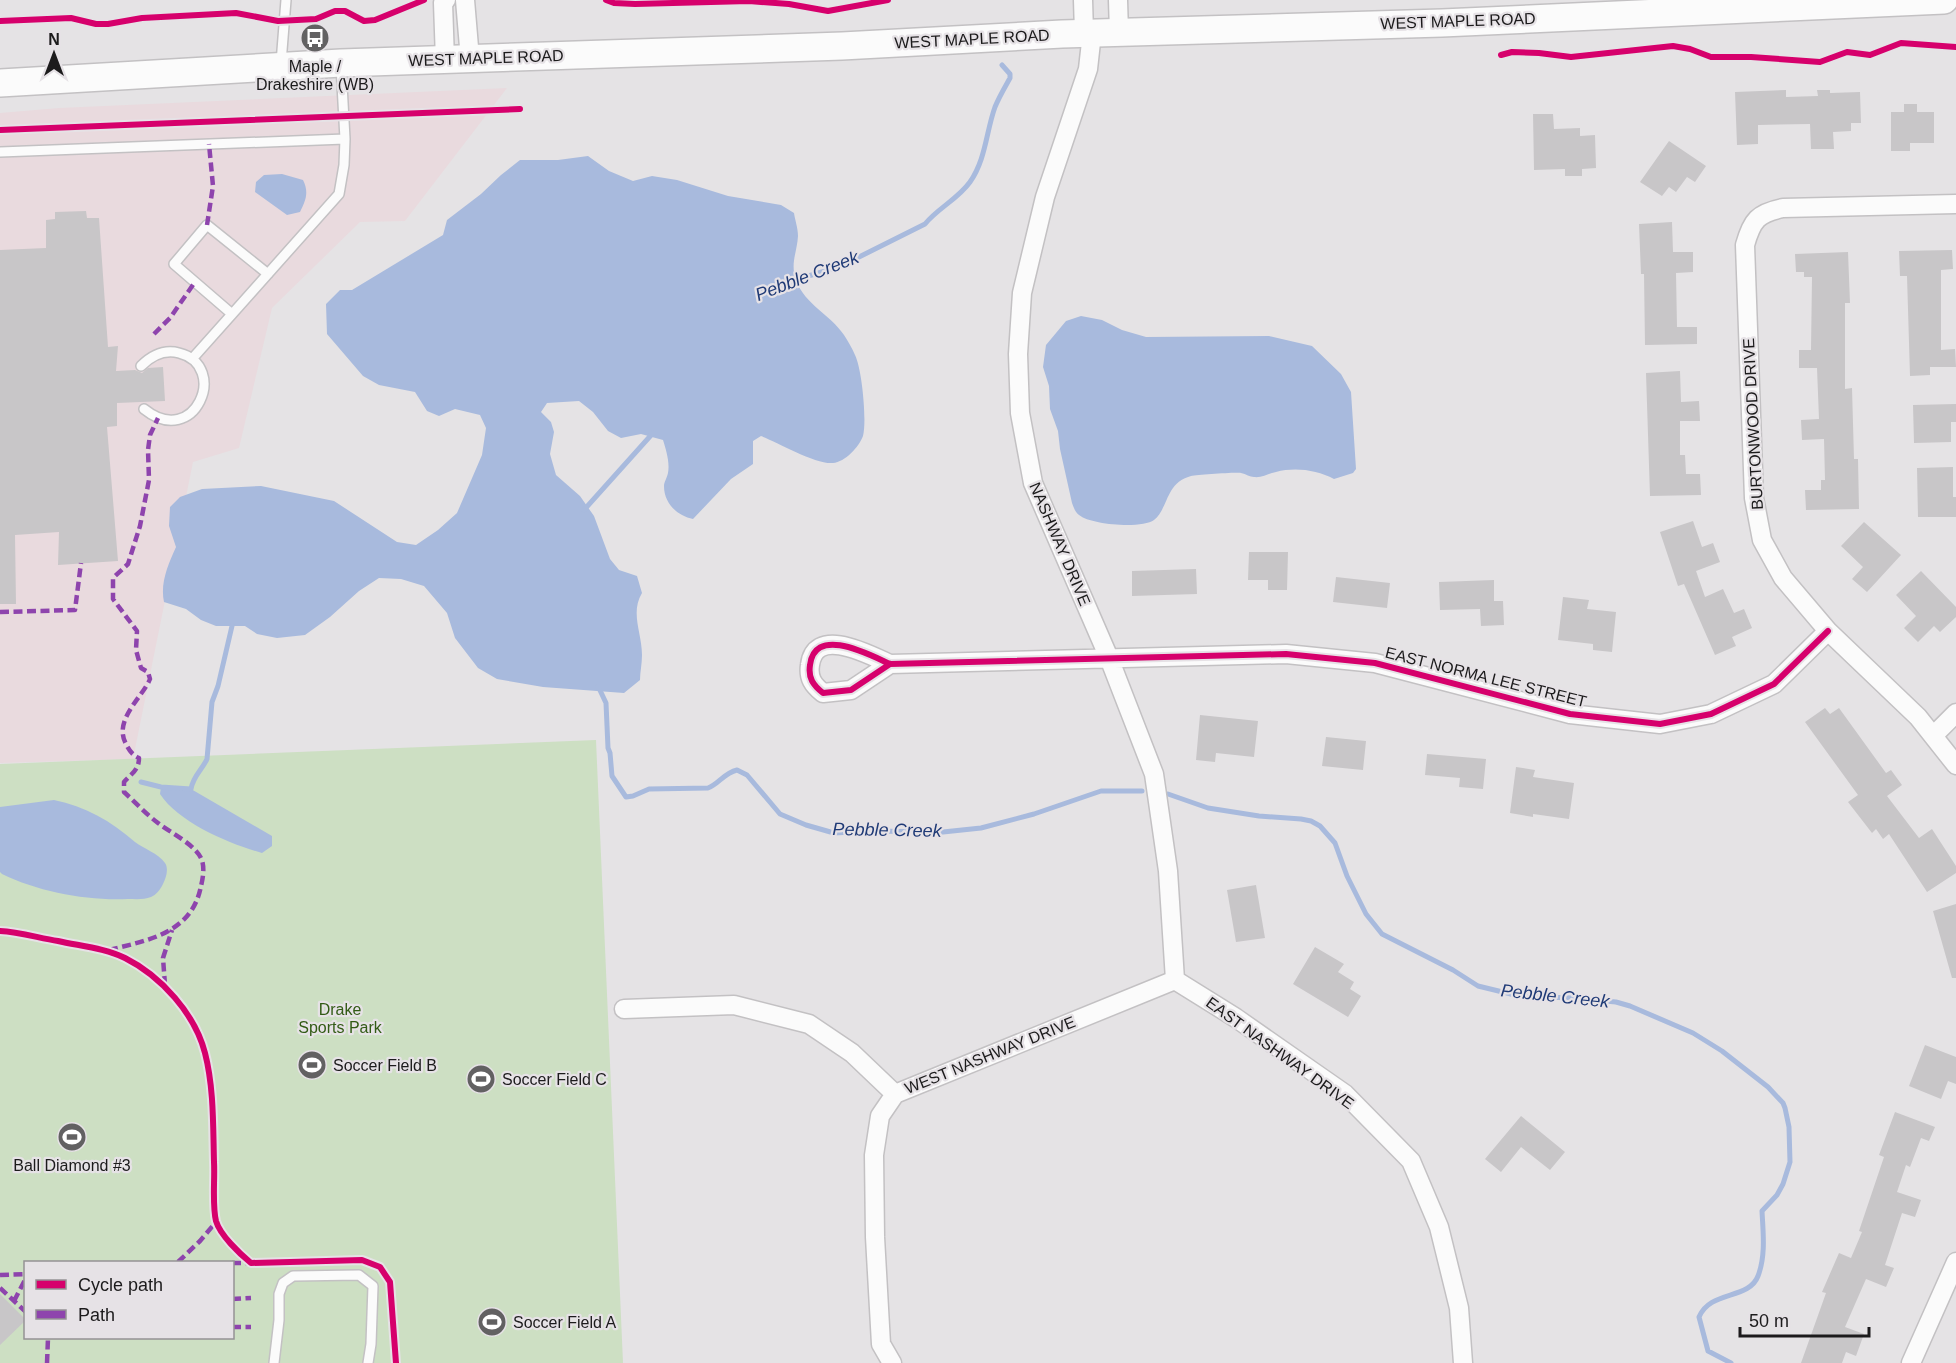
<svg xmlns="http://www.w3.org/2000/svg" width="1956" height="1363" font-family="Arial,sans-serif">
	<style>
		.commercial { fill: #e9dade }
		.green { fill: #cddfc3; fill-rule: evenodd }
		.water { fill: #a8badd }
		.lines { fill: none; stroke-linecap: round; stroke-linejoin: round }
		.stream { stroke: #a8badd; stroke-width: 5 }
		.building { fill: #c8c6c8 }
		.lane-casing { stroke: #c3c1c3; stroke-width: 12 }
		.street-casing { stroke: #c3c1c3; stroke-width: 21 }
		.secondary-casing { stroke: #c3c1c3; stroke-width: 30 }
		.lane { stroke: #fbfbfb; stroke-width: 9 }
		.street { stroke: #fbfbfb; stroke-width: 18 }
		.secondary { stroke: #fbfbfb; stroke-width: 27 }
		.quiet { stroke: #8e44ad; stroke-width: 4.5; stroke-dasharray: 9 4.5; stroke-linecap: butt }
		.cycleway-casing { stroke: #e6e2e6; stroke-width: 10 }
		.cycleway { stroke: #d6006c; stroke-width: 6 }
		.labels { text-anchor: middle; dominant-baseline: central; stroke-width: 4.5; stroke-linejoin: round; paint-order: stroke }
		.street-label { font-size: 16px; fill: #1c1b1c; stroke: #e6e2e6 }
		.poi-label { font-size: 16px; fill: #1c1b1c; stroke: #e6e2e6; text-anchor: start }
		.park-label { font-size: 16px; fill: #325b15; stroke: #e6e2e6 }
		.water-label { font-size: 18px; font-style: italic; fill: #1f3a76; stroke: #e6e2e6 }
	</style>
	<rect width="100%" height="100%" fill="#e5e3e5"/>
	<path class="commercial" d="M507,88L405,221L360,222L272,308L239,448L193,462L133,759L0,763V113L59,108Z"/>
	<path class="green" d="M596,740L623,1363H0V764ZM26,1262H232V1338H26Z"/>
	<path class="water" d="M588,156L609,171L633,181L652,176L677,180L728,196L781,205L794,213C795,220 798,228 798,236C797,253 790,263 796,280C805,305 830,314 844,335C848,341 852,348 855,355C862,369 867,421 863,436C859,447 845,462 833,463C817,465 777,442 761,436L753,441V464L731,479L693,519C678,516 664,504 664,486C664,482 667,478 668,473C670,462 666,450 663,440L641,434L621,438L608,431L593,412L579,401L547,403L541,412L551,422L554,432L550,454L556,475L580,496L594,516L610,559L619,570L637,576L642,593C630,613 642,633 642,655C642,664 640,672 640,680L624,693L543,687L497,679L478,668L455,638L447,613L424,586L401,579L379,578L359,591L330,617L305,635L277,638L257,634L245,626H216L201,620L186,609L164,602C160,583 168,565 176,547L169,526L170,507L180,497L202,489L261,486L334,501L397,542L416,545L438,530L457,513L482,455L486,428L480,415L455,409L439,416L427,411L415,392L379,385L363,376L327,334L326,304L340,290H352L443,235L447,220L481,194L501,175L520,160H558Z
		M282,174L303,180C309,192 306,200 300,212L287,215L255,192L256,182L264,175Z
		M1081,316L1102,320L1122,330L1146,337L1269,336L1312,346L1341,374L1351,392L1356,469L1353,473L1334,479C1317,470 1295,467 1276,472C1269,473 1262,478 1254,477C1250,477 1246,474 1241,473C1234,472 1198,475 1191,476C1165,483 1169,508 1154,520C1142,529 1091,525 1079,515C1075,512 1074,508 1072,503L1060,449L1058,431L1050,409L1049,386L1043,367L1046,345L1066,321Z
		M161,787L191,789L272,836V846L262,853C230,844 179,823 160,794Z
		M54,800C85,806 111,821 135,842C144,849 158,853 165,863C169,869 166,878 163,884C160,890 156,895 151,897C144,900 135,899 128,899C87,901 39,892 2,874L0,872V807Z"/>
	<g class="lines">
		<path class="stream" d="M791,281L839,267L925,224C938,208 958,199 970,182C986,159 986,132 995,107C999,97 1005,87 1010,78V74L1002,65
			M584,510L653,433
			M598,686L606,703L608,748L610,753L612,776L626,797L633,796L649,789L708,788C719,784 724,773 737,770L747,775L780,814L806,825L834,833L871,831L943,832L981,828L1034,814L1101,791H1142
			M141,782L161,787L191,789C193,776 202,770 207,759L212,702L218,686L232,626
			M1168,794L1208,808L1259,816L1301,819L1311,821L1320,826L1335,843L1347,876L1366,914L1382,934L1453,970L1478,986L1519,996L1572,998L1616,1002L1630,1006L1693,1033L1722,1051L1768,1087L1783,1103L1785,1108L1789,1127L1790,1162L1783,1184L1777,1195L1762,1211C1763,1232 1766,1255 1758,1276C1749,1300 1710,1290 1699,1317L1708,1351L1731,1363"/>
	</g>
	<path class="building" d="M1786,90V97L1818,96L1817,90H1830V93L1860,92L1861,123H1851V131L1833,132L1834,149H1811L1810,124L1758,125V144L1737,145L1735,92Z
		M1904,104H1917V112H1934V143H1910V151H1891V112H1904Z
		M1533,114H1553L1554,129L1580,128V136L1595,135L1596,168L1582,169V176H1565V169L1534,170Z
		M1669,141L1706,166L1695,182L1687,177L1676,192L1669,187L1662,196L1640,182Z
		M86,211L87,218H99L108,347L118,346L116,371L135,370L142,373L148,368L163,367L165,401L117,403V426L107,427L118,561L58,565L59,532L15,535L16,604H0V250L46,248V220L55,219V212Z
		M1672,222L1673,252H1693V272L1676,273L1677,327H1697V344L1645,345L1644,274H1641L1639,224Z
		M1952,250L1953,269L1941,270V350L1955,349L1956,367H1930V375L1910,376L1907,276H1900L1899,251Z
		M1848,252L1850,303H1845V389L1852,388L1854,459H1858L1859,509L1806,510L1805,490H1821V480H1825L1824,439L1802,440L1801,420L1819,419L1817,368H1799V350H1811L1812,277H1804V272H1796L1795,254Z
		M1680,371L1681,402L1699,401L1700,421H1680V455H1685L1686,474H1700L1701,495L1650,496L1646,373Z
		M1956,404V422H1951V442L1914,443L1913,405Z
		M1953,467V497H1956V517H1918L1917,468Z
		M1693,521L1702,547L1713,543L1720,562L1696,571L1705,597L1723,589L1734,613L1744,609L1752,628L1732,637L1736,646L1715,655L1684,584L1678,586L1660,532Z
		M1864,522L1901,555L1867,592L1852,579L1863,567L1841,546Z
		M1249,552H1288L1287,590H1268V580H1248Z
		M1196,569L1197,594L1132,596V571Z
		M1921,571L1956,607V617L1940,632L1934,626L1918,642L1904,628L1916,616L1896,595Z
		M1336,577L1390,583L1387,608L1333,602Z
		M1494,580V601H1503L1504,625L1481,626L1480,609L1440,610L1439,582Z
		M1563,597L1589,600L1587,609L1616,612L1612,652L1593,650V644L1558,640Z
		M1825,708L1830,714L1839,708L1886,773L1891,770L1902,785L1887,796L1919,838L1932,829L1956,866V873L1927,892L1889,834L1883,839L1876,829L1872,833L1848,802L1858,795L1805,722Z
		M1200,715L1258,721L1254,757L1216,753L1215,762L1196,760Z
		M1326,737L1366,741L1363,770L1322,766Z
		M1427,754L1486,759L1483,789L1459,787L1460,778L1425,775Z
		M1516,767L1535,770L1533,777L1574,783L1569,819L1533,814V817L1510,813Z
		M1256,885L1265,938L1236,942L1227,890Z
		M1956,904V978H1952L1933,911Z
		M1315,947L1344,964L1338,972L1354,982L1350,989L1361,996L1348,1017L1293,984Z
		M1925,1045L1956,1057V1084L1948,1081L1941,1099L1909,1086Z
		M1895,1112L1935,1127L1929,1141L1921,1138L1910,1167L1906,1165L1897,1192L1921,1200L1915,1217L1902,1213L1885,1265L1894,1268L1886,1287L1866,1279L1845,1327L1864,1334L1856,1356L1846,1352L1842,1363H1801L1826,1293L1822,1292L1839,1253L1851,1258L1862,1232L1859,1231L1884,1157L1879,1155Z
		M1521,1116L1565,1152L1550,1170L1521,1147L1501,1172L1485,1159Z
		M0,1294L26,1320L0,1345Z"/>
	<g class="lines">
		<g class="lane-casing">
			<path id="lane" d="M281,63L286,0
				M0,152L345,139L341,66
				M232,314L174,264L207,225L268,274
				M192,359L339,194L344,165L345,139
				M141,366C152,355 164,349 179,353C230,366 195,450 144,409
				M274,1363L279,1320V1294L283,1283L293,1276L359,1275L373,1286L371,1344L368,1363"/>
		</g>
		<g class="street-casing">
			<path id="street" d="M465,0L470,59
				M1083,0L1084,33
				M1118,0L1119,33
				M1092,33L1088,69L1045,197L1022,293L1018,354L1020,413L1033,483L1109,658L1154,774L1168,871L1175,980
				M445,60L443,3L446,0
				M1956,204L1783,208C1758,213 1752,220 1745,245L1754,498L1762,540L1783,578L1828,631L1918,717L1956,765
				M890,664L851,690L823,693C813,685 808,678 810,665C815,625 870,655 890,664L1286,654L1375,663L1570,714L1660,724L1711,714L1774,684L1828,631
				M1933,736L1956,713
				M1175,980L1236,1018L1345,1094L1411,1161L1439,1227L1459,1308L1463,1363
				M624,1009L734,1005L809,1024L852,1053L895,1094
				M892,1363L881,1344L875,1237L874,1155L880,1116L895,1094L1175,980
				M1911,1363L1956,1262"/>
		</g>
		<g class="secondary-casing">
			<path id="secondary" d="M0,83L341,63L842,46L1062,34L1442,23L1944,0"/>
		</g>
		<use href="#lane" class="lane"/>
		<use href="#street" class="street"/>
		<use href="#secondary" class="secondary"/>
		<path class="quiet" d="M207,225L213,186L209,144
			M154,334L170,318L195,282
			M0,612L75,610L81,563
			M109,950C149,940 192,933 201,886C203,878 205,866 201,858C194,844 171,833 158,823C146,814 135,802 124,792V782C131,774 139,770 139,758C132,755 129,750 126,744C113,720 142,698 150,679L148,672L141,668L136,650L137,631L113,599V578L128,564L140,526L149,480L148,450L150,435L158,418
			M165,985L163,958L172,930
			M178,1262L200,1241L216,1222
			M232,1263H251
			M0,1275L26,1274
			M0,1288L26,1312
			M232,1299L251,1298
			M14,1301L26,1278
			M232,1327H251
			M47,1363L48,1338"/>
		<g class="cycleway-casing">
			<path id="cycleway" d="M606,0L614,3L635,4L749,1L789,4L828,11L888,0
				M0,21L71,18L96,24H108L142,18L236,13L278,21L316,19L335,11H345L364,21L375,20L424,0
				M1501,55L1512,52L1539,53L1571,57L1673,46L1690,49L1711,57H1751L1820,62L1847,52L1870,55L1901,43L1956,47
				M0,130L520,109
				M890,664L851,690L823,693C813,685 808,678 810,665C815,625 870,655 890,664L1286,654L1375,663L1570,714L1660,724L1711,714L1774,684L1828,631
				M0,931C19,932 39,938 58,941C80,946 105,948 125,958C161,976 195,1014 205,1053C214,1088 213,1126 214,1162C215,1179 212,1205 216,1221C220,1235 240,1254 251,1263L362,1260L380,1267L390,1282L396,1363"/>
		</g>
		<use href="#cycleway" class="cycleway"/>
	</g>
	<defs>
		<g id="bus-disc" transform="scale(1.5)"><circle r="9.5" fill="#626162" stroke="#e6e2e6"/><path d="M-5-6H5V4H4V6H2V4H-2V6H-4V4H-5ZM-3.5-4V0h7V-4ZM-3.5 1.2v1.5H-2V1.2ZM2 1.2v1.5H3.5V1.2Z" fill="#fff"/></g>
		<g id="stadium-disc" transform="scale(1.5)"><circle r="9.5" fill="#626162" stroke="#e6e2e6"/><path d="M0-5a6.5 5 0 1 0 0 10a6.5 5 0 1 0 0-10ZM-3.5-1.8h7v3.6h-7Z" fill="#fff"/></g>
	</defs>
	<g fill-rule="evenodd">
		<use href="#bus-disc" x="315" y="38"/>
		<use href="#stadium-disc" x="312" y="1065"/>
		<use href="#stadium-disc" x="481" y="1079"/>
		<use href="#stadium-disc" x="72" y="1137"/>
		<use href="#stadium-disc" x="492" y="1322"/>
	</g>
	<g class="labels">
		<g class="street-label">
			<text transform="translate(1458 21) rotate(-2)">WEST MAPLE ROAD</text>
			<text transform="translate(972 39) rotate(-3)">WEST MAPLE ROAD</text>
			<text transform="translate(486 58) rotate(-2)">WEST MAPLE ROAD</text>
			<text transform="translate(1753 424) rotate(-93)">BURTONWOOD DRIVE</text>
			<text transform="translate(1060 544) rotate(67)">NASHWAY DRIVE</text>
			<text transform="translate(1486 677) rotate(14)">EAST NORMA LEE STREET</text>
			<text transform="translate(1280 1053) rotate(36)">EAST NASHWAY DRIVE</text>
			<text transform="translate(990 1055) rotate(-22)">WEST NASHWAY DRIVE</text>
		</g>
		<g class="poi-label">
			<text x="315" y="66" text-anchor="middle">Maple /<tspan x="315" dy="18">Drakeshire (WB)</tspan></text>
			<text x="333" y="1065">Soccer Field B</text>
			<text x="502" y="1079">Soccer Field C</text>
			<text x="72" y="1165" text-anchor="middle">Ball Diamond #3</text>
			<text x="513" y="1322">Soccer Field A</text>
		</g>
		<g class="park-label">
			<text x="340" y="1009">Drake<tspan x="340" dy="18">Sports Park</tspan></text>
		</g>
		<g class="water-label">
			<text transform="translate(807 276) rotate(-21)">Pebble Creek</text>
			<text transform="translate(887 830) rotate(1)">Pebble Creek</text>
			<text transform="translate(1555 996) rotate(6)">Pebble Creek</text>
		</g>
	</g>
	<rect x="24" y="1261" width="210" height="78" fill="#e6e2e6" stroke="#959295" stroke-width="1.5"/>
	<rect x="36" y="1280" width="30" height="9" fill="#d6006c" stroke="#959295" stroke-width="1.5"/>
	<text x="78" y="1291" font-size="18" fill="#1c1b1c">Cycle path</text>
	<rect x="36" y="1310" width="30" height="9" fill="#8e44ad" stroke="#959295" stroke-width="1.5"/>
	<text x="78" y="1321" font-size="18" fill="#1c1b1c">Path</text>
	<g transform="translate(54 54)" stroke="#e6e2e6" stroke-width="4.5" paint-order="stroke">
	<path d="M0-4.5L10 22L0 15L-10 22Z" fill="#1c1b1c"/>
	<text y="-9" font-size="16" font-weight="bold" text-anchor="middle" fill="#1c1b1c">N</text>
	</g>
	<path d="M1740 1327v9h129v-9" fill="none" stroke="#1c1b1c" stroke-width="3"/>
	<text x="1749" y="1327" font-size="18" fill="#1c1b1c" stroke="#e6e2e6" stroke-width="4.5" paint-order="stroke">50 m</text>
</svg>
